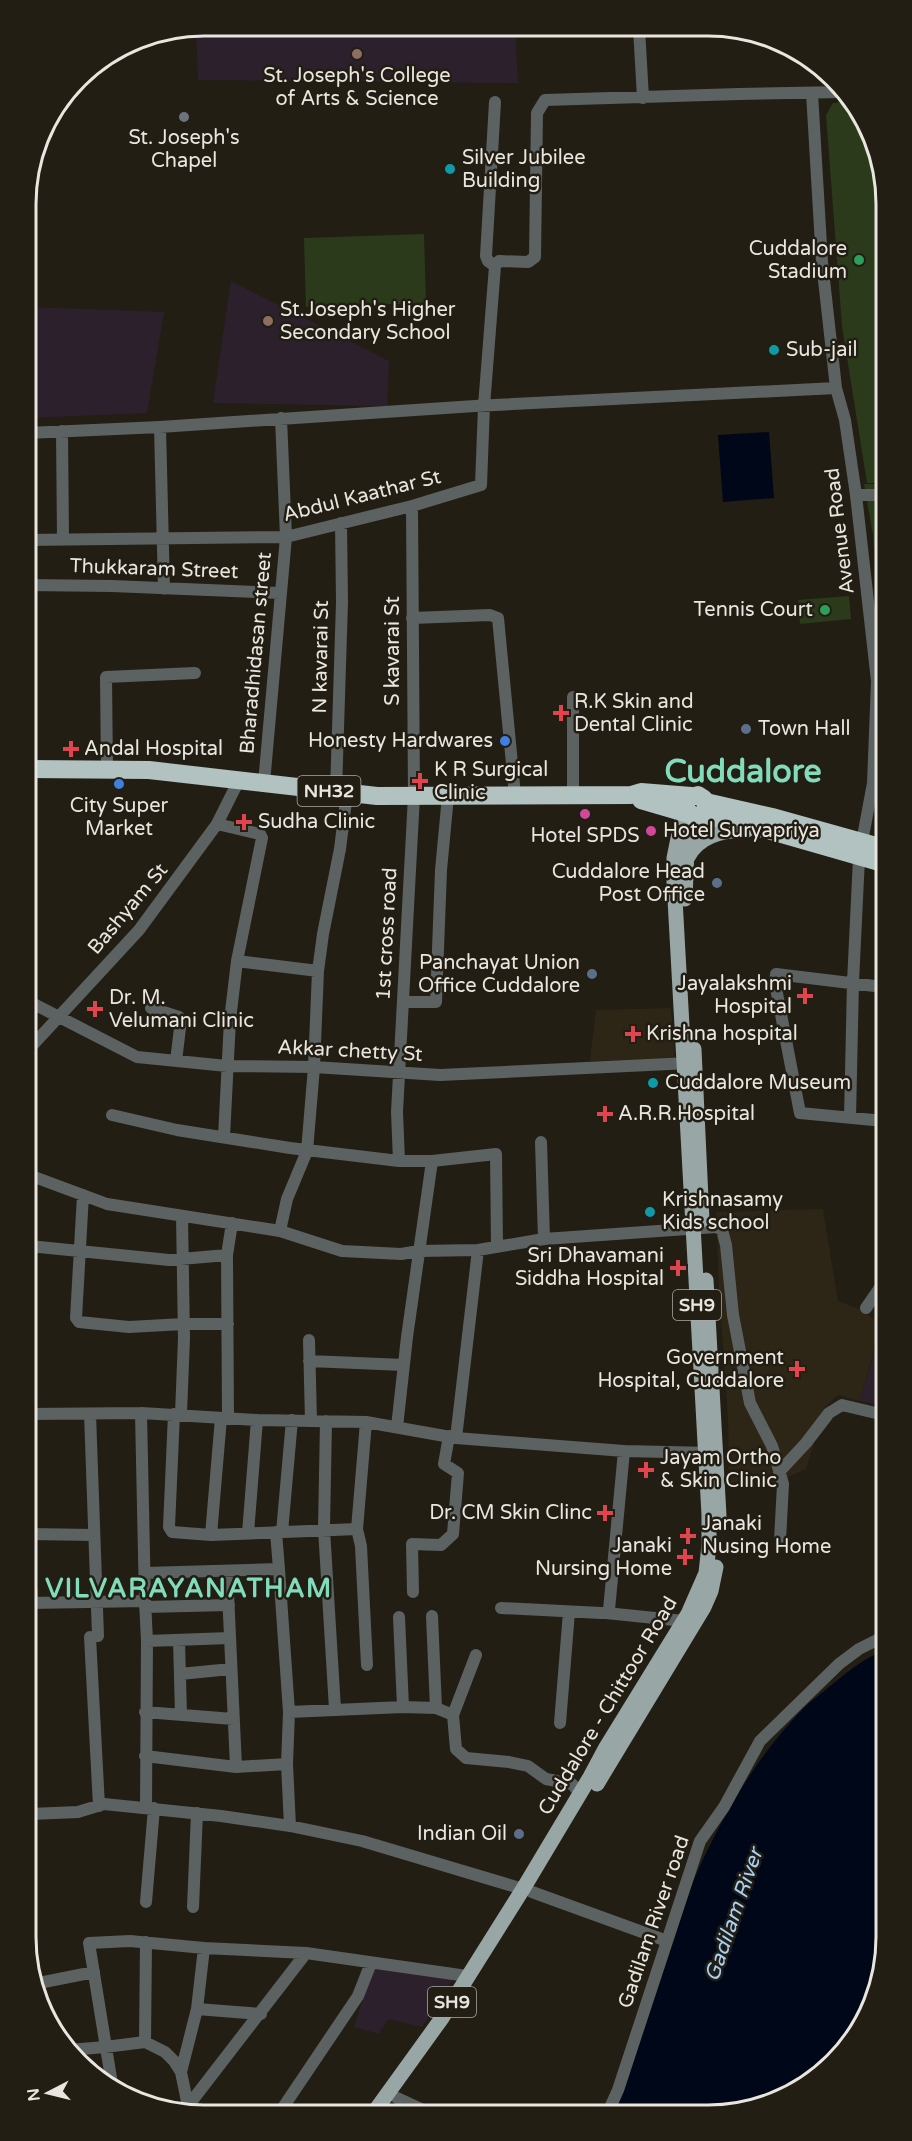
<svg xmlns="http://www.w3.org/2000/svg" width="912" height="2141" font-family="'Varela Round',sans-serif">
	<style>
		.built { fill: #2d2516 }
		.education { fill: #2d202d }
		.green { fill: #2b3a1b }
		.water { fill: #000719 }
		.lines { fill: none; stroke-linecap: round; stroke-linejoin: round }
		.minor { stroke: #5b6261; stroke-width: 12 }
		.major { stroke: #98a7a6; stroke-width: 15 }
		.highway { stroke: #b1c2c1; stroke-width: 18 }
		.education-dot { fill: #8d6e63; stroke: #221e14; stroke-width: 2 }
		.worship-dot { fill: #6b7280; stroke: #221e14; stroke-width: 2 }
		.culture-dot { fill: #0f9aa8; stroke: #221e14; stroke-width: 2 }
		.leisure-dot { fill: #2e9e5b; stroke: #221e14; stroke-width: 2 }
		.health-dot { fill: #e0444e; stroke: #221e14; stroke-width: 2 }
		.service-dot { fill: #5c6f8a; stroke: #221e14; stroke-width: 2 }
		.shop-dot { fill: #3f7fe0; stroke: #221e14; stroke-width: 2 }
		.hotel-dot { fill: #d1479c; stroke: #221e14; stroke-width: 2 }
		.labels { text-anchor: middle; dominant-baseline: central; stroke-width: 5; stroke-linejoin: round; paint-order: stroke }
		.shield { fill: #221e14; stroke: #adaaa2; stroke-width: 1.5 }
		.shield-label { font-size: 18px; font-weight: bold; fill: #e9e6df }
		.poi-label { font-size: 20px; fill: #e9e6df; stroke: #221e14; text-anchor: start }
		.street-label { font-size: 20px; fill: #e9e6df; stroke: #221e14 }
		.water-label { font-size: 21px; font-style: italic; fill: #a6d0f8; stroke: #221e14 }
		.district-label { font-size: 26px; font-weight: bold; letter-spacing: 1.5px; fill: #82dcbb; stroke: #221e14 }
		.town-label { font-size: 32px; font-weight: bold; fill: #82dcbb; stroke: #221e14 }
		.rim { fill: none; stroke: #e9e6df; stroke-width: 3 }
	</style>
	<rect width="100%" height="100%" fill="#221e14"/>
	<path class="built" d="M671,1008L675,1059L590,1061L596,1010Z
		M823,1209L838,1301L862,1310L881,1325L860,1401L838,1395L825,1407L806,1469L771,1485L729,1487L728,1418L719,1291L716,1212Z"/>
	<path class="education" d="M204,26L515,27L518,83L198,80L196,27Z
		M231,281L389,361L387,406L213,403Z
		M26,307L164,312L147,413L27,418Z
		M884,1319V1406L860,1401Z
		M375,1962L457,1973L422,2027L388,2019L379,2034L354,2027Z"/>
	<path class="green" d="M848,102L881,158L882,483H867L842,326L826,115L833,103Z
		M424,234L426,303L306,307L304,238Z
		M864,484H882V683L873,535Z
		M849,596L851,619L800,624L798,600Z"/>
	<path class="water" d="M769,432L774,498L723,502L718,435Z
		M885,1650L886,1948L873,2005L849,2046L807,2086L754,2110H613C657,1974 700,1816 801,1711C809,1702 820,1695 829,1687C849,1671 861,1660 885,1650Z"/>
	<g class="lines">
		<path class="minor" d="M639,28L643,98
			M812,93L822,262L836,388L845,420L856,495L877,681L873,783L859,858L853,982L850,1118
			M495,102L486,256L488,261L495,266
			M160,427L164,589
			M62,431L63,539
			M27,433L160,427L475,406L836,388
			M856,495H882
			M27,540L286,537L412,506L481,485L484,406L495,266L499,261L528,262L535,257L537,113L545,100L739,94L843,92
			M27,585L112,586L280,593
			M412,618L490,615L498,618L515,795
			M107,769L106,677L195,673
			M264,783L286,537L281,418
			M336,792L342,602L341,523
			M573,794V697
			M217,824L260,834L262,838L237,961L230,1020L224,1137
			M237,961L318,971
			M883,987L776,974L775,983L800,1113L884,1121
			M28,1001L137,1057L227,1066L314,1067L440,1075L690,1063
			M403,1002H436L441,870L448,796
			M151,1008L179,1017L181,1020L176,1061
			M29,1049L139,930L217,824L239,780
			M112,1115L177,1130L290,1148L399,1161H432L496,1154L497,1246
			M541,1142L544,1239
			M399,1161L397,1112L414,796L412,506
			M29,1175L107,1204L280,1231L342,1251L401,1254L419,1251L478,1250L544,1239L716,1227L722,1230L726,1245L733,1315L750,1403L772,1446L783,1484L780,1540
			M83,1195L76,1318L79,1322L129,1327L183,1324H228
			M280,1231L287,1199L307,1151L314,1067L318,971L323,934L340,849L347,793
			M29,1246L169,1260L227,1255
			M866,1308L884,1282
			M309,1340L311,1421
			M309,1361L404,1365
			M30,1414L141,1413L257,1420L366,1422L456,1438L624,1451L712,1453
			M90,1414L98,1636
			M174,1414L169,1527L172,1532L211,1535L357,1529
			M181,1414L184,1338L182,1216
			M228,1418L227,1255L232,1223
			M326,1421L324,1529L335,1709
			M366,1422L357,1529L361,1546L367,1665
			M397,1427L407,1337L432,1161
			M456,1438L478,1250
			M779,1472L806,1443L829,1413L842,1405L884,1415
			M282,1532L292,1420
			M248,1533L257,1420
			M30,1534L93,1535
			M211,1535L221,1418
			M30,1568L32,1603
			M279,1569L289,1712
			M227,1571L236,1767
			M145,1573L279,1569L276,1532
			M413,1592L412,1544L441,1545L453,1534L458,1473L444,1464L449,1436
			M145,1601L147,1641L146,1808
			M30,1603L145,1601L141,1413
			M145,1607L229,1605
			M501,1608L601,1613H606L609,1610L624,1451
			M606,1613L684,1621
			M432,1616L436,1708
			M399,1617L403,1707
			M90,1637L99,1806
			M179,1640L181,1715
			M147,1641L230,1638
			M180,1674L231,1669
			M145,1712L233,1719
			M453,1715L456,1749L466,1758L509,1762L528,1766L546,1779L572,1784L580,1793
			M560,1723L569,1612
			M145,1756L236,1767L287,1764
			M31,1814L78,1812L104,1804L221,1816L290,1826L362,1841L523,1889
			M290,1826L287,1764L289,1712L403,1707L436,1708L453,1715L476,1655
			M532,1892L667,1941
			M146,1902L154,1808
			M193,1907L197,1813
			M34,1984L94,1972
			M197,2009L261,2014
			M145,2042L146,1942
			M69,2050L105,2047L145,2042L165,2052L174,2061L181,2072L189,2111
			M181,2072L197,2009L204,1948
			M112,2084L89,1943L130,1941L204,1948L306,1953L467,1976
			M397,2098L425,2111
			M188,2106L306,1953
			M609,2110L618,2090L700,1841L724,1807L760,1741L839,1664L859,1649L885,1636
			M280,2112L358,1996L371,1963"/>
		<path class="major" d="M688,857C699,835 725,830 747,830
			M685,899L687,849L696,817
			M694,1049L702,1220
			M706,1280L719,1516
			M597,1784L704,1607L711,1591L716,1567
			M375,2111L442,2018L523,1889L590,1777L605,1749L688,1614L706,1573L709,1545V1515L674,881V858L685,804"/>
		<path class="highway" d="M28,769L149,770L377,796L631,795L641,792L691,796
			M641,800L689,814
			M706,802L772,817L883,848
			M703,815L707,809L704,799L698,795L688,798L685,808L692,816L703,815L768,830L883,863"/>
	</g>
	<g class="education-dot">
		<circle cx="357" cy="54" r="6"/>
		<circle cx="268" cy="321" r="6"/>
	</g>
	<circle class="worship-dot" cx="184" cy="117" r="6"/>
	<g class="culture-dot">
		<circle cx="450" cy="169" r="6"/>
		<circle cx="774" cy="350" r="6"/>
		<circle cx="653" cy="1083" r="6"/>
		<circle cx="650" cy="1212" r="6"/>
	</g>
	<g class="leisure-dot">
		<circle cx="859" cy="260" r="6"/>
		<circle cx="825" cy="610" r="6"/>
	</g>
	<g class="health-dot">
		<path d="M558 704h6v6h6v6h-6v6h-6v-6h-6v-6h6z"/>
		<path d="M68 740h6v6h6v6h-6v6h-6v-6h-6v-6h6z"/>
		<path d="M417 772h6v6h6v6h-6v6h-6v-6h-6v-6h6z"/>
		<path d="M241 813h6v6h6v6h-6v6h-6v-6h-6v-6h6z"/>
		<path d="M802 987h6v6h6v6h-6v6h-6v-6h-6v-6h6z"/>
		<path d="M92 1000h6v6h6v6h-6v6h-6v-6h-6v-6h6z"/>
		<path d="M630 1025h6v6h6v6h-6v6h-6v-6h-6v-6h6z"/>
		<path d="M602 1105h6v6h6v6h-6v6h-6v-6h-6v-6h6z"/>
		<path d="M675 1259h6v6h6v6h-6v6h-6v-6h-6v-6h6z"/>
		<path d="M794 1360h6v6h6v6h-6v6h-6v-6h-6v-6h6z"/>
		<path d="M643 1461h6v6h6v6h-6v6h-6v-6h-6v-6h6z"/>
		<path d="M602 1504h6v6h6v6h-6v6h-6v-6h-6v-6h6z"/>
		<path d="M685 1527h6v6h6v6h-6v6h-6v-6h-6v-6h6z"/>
		<path d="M682 1548h6v6h6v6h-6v6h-6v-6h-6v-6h6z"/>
	</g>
	<g class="service-dot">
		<circle cx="746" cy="729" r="6"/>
		<circle cx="717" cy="883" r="6"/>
		<circle cx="592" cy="974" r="6"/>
		<circle cx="519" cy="1834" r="6"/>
	</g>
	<g class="shop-dot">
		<circle cx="505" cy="741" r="6"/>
		<circle cx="119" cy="784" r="6"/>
	</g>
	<g class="hotel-dot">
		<circle cx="585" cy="814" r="6"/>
		<circle cx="651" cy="831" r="6"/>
	</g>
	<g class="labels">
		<g class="shield">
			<rect x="297.5" y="776" width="63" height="30" rx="4.5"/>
			<rect x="673" y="1290" width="48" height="30" rx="4.5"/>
			<rect x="428" y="1987" width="48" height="30" rx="4.5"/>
		</g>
		<g class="shield-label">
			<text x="329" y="791">NH32</text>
			<text x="697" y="1305">SH9</text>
			<text x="452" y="2002">SH9</text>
		</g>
		<g class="poi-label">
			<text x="357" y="76" text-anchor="middle">St. Joseph's College<tspan x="357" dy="23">of Arts &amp; Science</tspan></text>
			<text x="184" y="138" text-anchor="middle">St. Joseph's<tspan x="184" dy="23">Chapel</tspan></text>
			<text x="462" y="158">Silver Jubilee<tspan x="462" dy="23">Building</tspan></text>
			<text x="847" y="249" text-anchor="end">Cuddalore<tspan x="847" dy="23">Stadium</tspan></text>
			<text x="280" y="310">St.Joseph's Higher<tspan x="280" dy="23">Secondary School</tspan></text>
			<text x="786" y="350">Sub-jail</text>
			<text x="813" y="610" text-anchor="end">Tennis Court</text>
			<text x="574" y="702">R.K Skin and<tspan x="574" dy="23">Dental Clinic</tspan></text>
			<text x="758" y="729">Town Hall</text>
			<text x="493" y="741" text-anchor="end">Honesty Hardwares</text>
			<text x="84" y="749">Andal Hospital</text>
			<text x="434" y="770">K R Surgical<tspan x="434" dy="23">Clinic</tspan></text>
			<text x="119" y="806" text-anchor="middle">City Super<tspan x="119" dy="23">Market</tspan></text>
			<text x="258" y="822">Sudha Clinic</text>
			<text x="663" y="831">Hotel Suryapriya</text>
			<text x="585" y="836" text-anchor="middle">Hotel SPDS</text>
			<text x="705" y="872" text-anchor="end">Cuddalore Head<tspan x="705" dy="23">Post Office</tspan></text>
			<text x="580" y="963" text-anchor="end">Panchayat Union<tspan x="580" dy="23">Office Cuddalore</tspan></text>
			<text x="792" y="984" text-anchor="end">Jayalakshmi<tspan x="792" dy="23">Hospital</tspan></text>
			<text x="109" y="998">Dr. M.<tspan x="109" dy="23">Velumani Clinic</tspan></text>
			<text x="646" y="1034">Krishna hospital</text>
			<text x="665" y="1083">Cuddalore Museum</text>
			<text x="618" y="1114">A.R.R.Hospital</text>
			<text x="662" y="1200">Krishnasamy<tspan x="662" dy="23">Kids school</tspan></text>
			<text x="664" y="1256" text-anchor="end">Sri Dhavamani<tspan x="664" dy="23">Siddha Hospital</tspan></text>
			<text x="784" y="1358" text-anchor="end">Government<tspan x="784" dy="23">Hospital, Cuddalore</tspan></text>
			<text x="660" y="1458">Jayam Ortho<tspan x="660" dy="23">&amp; Skin Clinic</tspan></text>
			<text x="592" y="1513" text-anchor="end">Dr. CM Skin Clinc</text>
			<text x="702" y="1524">Janaki<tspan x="702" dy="23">Nusing Home</tspan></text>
			<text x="672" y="1546" text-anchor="end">Janaki<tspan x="672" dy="23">Nursing Home</tspan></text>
			<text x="507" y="1834" text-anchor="end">Indian Oil</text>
		</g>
		<g class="street-label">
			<text transform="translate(362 496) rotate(-14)">Abdul Kaathar St</text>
			<text transform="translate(840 531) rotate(-97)">Avenue Road</text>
			<text transform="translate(154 569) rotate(2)">Thukkaram Street</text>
			<text transform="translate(393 651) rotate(-90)">S kavarai St</text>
			<text transform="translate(256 653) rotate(-85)">Bharadhidasan street</text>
			<text transform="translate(321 657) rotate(-89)">N kavarai St</text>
			<text transform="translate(128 909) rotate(-50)">Bashyam St</text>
			<text transform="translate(387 934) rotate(-87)">1st cross road</text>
			<text transform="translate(350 1051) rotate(3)">Akkar chetty St</text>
			<text transform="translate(608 1706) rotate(-59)">Cuddalore - Chittoor Road</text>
			<text transform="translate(654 1922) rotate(-71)">Gadilam River road</text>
		</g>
		<g class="water-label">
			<text transform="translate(734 1915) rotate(-71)">Gadilam River</text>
		</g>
		<g class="district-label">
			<text x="189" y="1588">VILVARAYANATHAM</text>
		</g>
		<g class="town-label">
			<text x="743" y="772">Cuddalore</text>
		</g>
	</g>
	<path d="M0 0H912V2141H0ZM204 36H708A168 168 0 0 1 876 204V1937A168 168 0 0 1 708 2105H204A168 168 0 0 1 36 1937V204A168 168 0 0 1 204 36Z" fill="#221e14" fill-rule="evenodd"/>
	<path class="rim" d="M204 36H708A168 168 0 0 1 876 204V1937A168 168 0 0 1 708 2105H204A168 168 0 0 1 36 1937V204A168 168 0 0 1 204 36Z"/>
	<g transform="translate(48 2093) rotate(263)" stroke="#221e14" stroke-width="4.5" paint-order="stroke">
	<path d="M0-4.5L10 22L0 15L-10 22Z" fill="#e9e6df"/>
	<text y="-9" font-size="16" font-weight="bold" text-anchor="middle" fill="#e9e6df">N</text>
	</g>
</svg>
